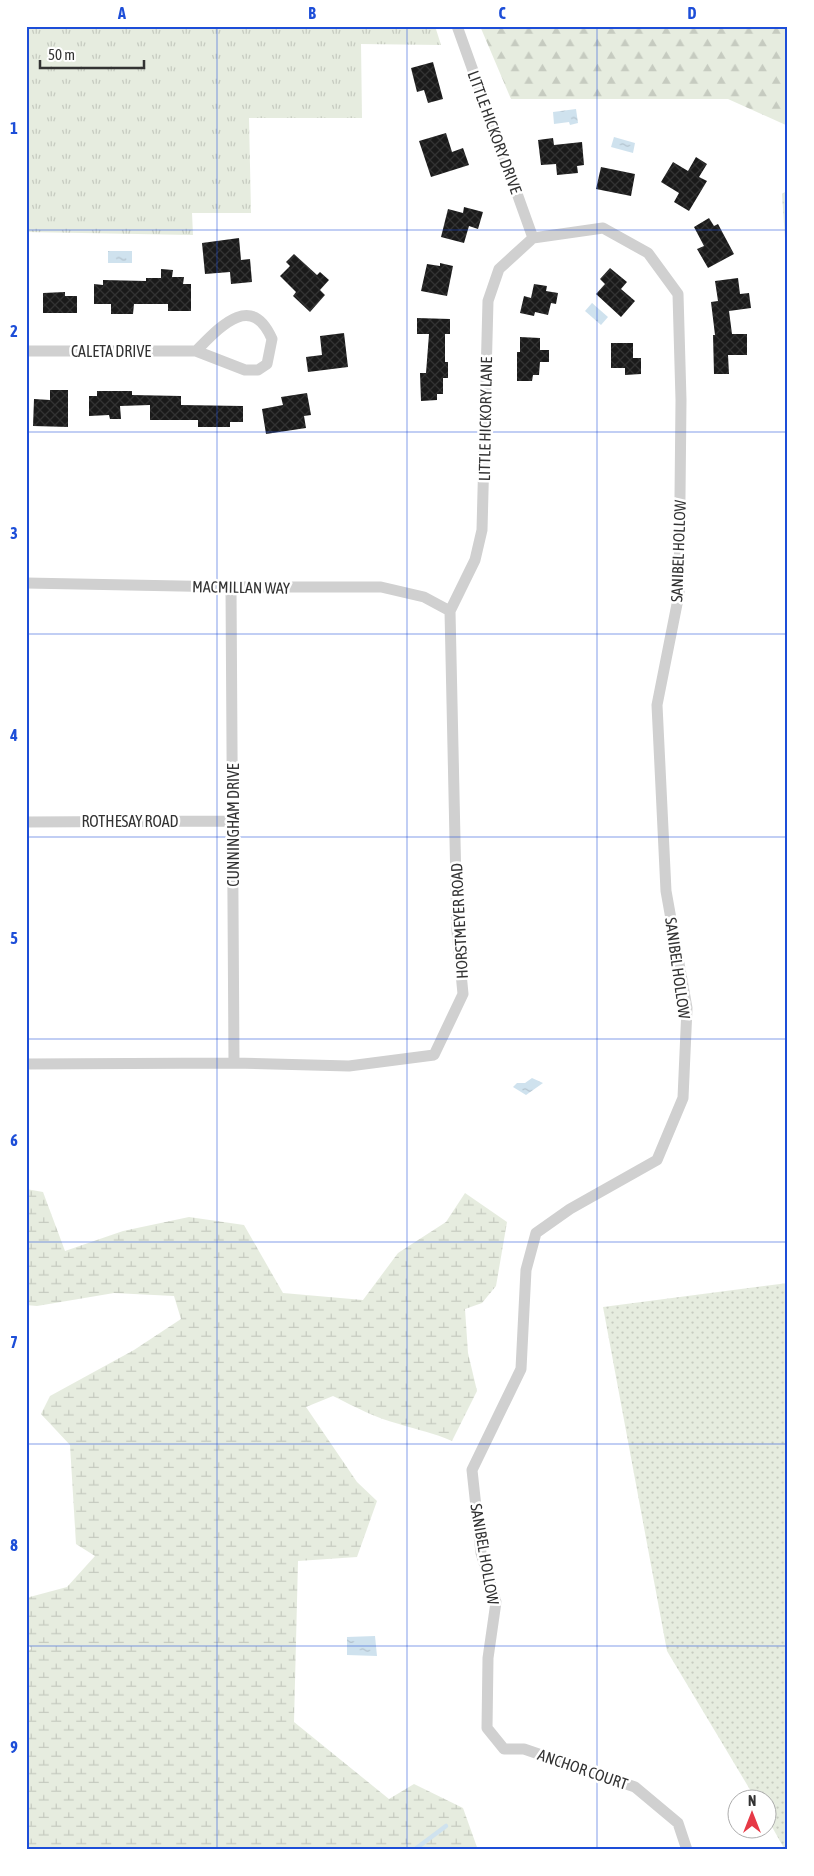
<svg xmlns="http://www.w3.org/2000/svg" width="814" height="1876" font-family="'Asap Condensed',sans-serif">
	<style>
		.grass { fill: url(#grass-dots) }
		.forest { fill: url(#forest-firs) }
		.wetland { fill: url(#wetland-marsh) }
		.park { fill: url(#park-tufts) }
		.water { fill: url(#water-ripples) }
		.lines { fill: none; stroke-linecap: round; stroke-linejoin: round }
		.stream { stroke: #cfe2ee; stroke-width: 4.5 }
		.building { fill: url(#building-cross-hatch) }
		.street { stroke: #d0d0d0; stroke-width: 11 }
		.grid { fill: none; stroke: #1d4ed8; stroke-width: 1; stroke-opacity: 0.55 }
		.labels { text-anchor: middle; dominant-baseline: central; stroke-width: 5; stroke-linejoin: round; paint-order: stroke }
		.street-label { font-size: 16px; fill: #333; stroke: #fff }
		.neatline { fill: none; stroke: #1d4ed8; stroke-width: 2 }
		.grid-label { font-size: 16px; text-anchor: middle; font-weight: bold; fill: #1d4ed8 }
	</style>
	<defs>
		<pattern id="grass-dots" width="8" height="8" patternUnits="userSpaceOnUse" patternTransform="scale(1.25)"><rect width="8" height="8" fill="#e6ecdf"/><path d="M2 2h.1M6 6h.1" fill="none" stroke="#c6cbc0" stroke-width="1.8" stroke-linecap="round"/></pattern>
		<pattern id="forest-firs" width="22" height="20" patternUnits="userSpaceOnUse" patternTransform="scale(1.25)"><rect width="22" height="20" fill="#e6ecdf"/><path d="M5 1l3.5 6h-7zM16 11l3.5 6h-7z" fill="#c6cbc0"/></pattern>
		<pattern id="wetland-marsh" width="20" height="14" patternUnits="userSpaceOnUse" patternTransform="scale(1.25)"><rect width="20" height="14" fill="#e6ecdf"/><path d="M1 5h8M5 5V1M11 12h8M15 12V8" fill="none" stroke="#c6cbc0"/></pattern>
		<pattern id="park-tufts" width="24" height="20" patternUnits="userSpaceOnUse" patternTransform="scale(1.25)"><rect width="24" height="20" fill="#e6ecdf"/><path d="M3 7l-1-3M5 7V3M7 7l1-3M15 17l-1-3M17 17v-4M19 17l1-3" fill="none" stroke="#c6cbc0"/></pattern>
		<pattern id="water-ripples" width="26" height="14" patternUnits="userSpaceOnUse" patternTransform="scale(1.25)"><rect width="26" height="14" fill="#cfe2ee"/><path d="M2 4q2-2 4 0t4 0M15 11q2-2 4 0t4 0" fill="none" stroke="#b2c2cd"/></pattern>
		<pattern id="building-cross-hatch" width="8" height="8" patternUnits="userSpaceOnUse" patternTransform="scale(1.25)"><rect width="8" height="8" fill="#1a1a1a"/><path d="M0 0l8 8M0 8l8-8" fill="none" stroke="#333"/></pattern>
	</defs>
	<rect width="100%" height="100%" fill="#fff"/>
	<path class="grass" d="M788,190V283L782,194Z
		M788,1283V1850H785L767,1818L766,1798H755L667,1651L603,1307Z"/>
	<path class="forest" d="M480,26H788V126L728,99H511Z"/>
	<path class="wetland" d="M26,1189L43,1192L65,1251L123,1231L189,1217L244,1225L283,1293L363,1300L398,1253L446,1222L465,1193L507,1222L496,1286L482,1303L465,1309L468,1353L477,1391L452,1441C434,1433 418,1430 399,1424C376,1418 355,1407 333,1396L306,1407L357,1482L377,1501L357,1557L298,1561L294,1722L389,1799L414,1784L463,1808L478,1850H26V1777L29,1775L26,1764V1652L31,1649L26,1637V1598L67,1587L95,1556L76,1544L70,1445L41,1414L50,1396L134,1350L181,1319L174,1296L114,1293L37,1306L26,1305Z"/>
	<path class="park" d="M26,26H435L441,45L361,44L362,118H249L251,213H192L193,235L26,232Z"/>
	<path class="water" d="M576,109L578,123L570,125L569,122L554,124L553,112Z
		M614,137L635,143L633,153L611,147Z
		M108,251H132V263H108Z
		M592,303L608,317L601,325L585,311Z
		M532,1078L543,1083L526,1095L513,1087L517,1083H525Z
		M375,1636L377,1656L347,1655V1637Z"/>
	<g class="lines">
		<path class="stream" d="M414,1850L446,1826"/>
	</g>
	<path class="building" d="M433,62L443,99L428,103L424,90L417,92L411,68Z
		M446,133L452,152L463,148L469,165L431,177L419,141Z
		M553,138L554,145L582,142L584,165L577,166L578,173L557,175L556,164L541,165L538,140Z
		M696,157L707,164L699,177L707,181L689,211L674,202L679,193L661,182L673,162L688,171Z
		M601,167L635,174L631,196L596,189Z
		M464,207L483,212L478,229L469,226L464,243L441,237L448,209L463,213Z
		M709,218L714,226L718,224L734,254L708,268L697,249L704,246L694,227Z
		M239,238L241,260L250,259L252,282L231,284L230,272L205,274L202,243Z
		M294,254L317,275L320,272L329,280L320,290L325,295L310,312L293,296L296,292L280,276L290,266L286,262Z
		M440,263L453,266L447,296L421,291L427,264L440,266Z
		M610,268L627,282L621,289L635,301L621,317L596,294L605,284L600,279Z
		M161,269L173,270L172,277H184L183,284H191V311H168V304H134L133,314H111V304H94V284L103,285V280L146,281V278H161Z
		M738,278L740,294L749,293L751,308L729,311L732,334H747V355H728L729,374H714L713,335H715L711,302L718,301L715,281Z
		M534,284L547,286L546,291L558,293L556,304L551,303L548,315L535,312L534,316L520,313L524,296L531,298Z
		M65,292V296H77V313H43V293Z
		M417,318L450,319V334H445V362H448V378H443V394H437V400L421,401L420,373H426L429,334H417Z
		M344,333L348,367L308,372L306,357L322,355L320,336Z
		M520,337L540,338V350H549V362H540L539,375H533L532,381H517V352H520Z
		M611,343H633V358H641V374L625,375V368H611Z
		M50,390H68V427L33,426L34,399L50,400Z
		M97,391H132V395L181,396V405L243,406V422H230V427H198V420H150V405L120,406L121,419H110L109,415L89,416V396H97Z
		M307,393L311,415L304,416L306,428L266,434L262,409L283,405L281,397Z"/>
	<g class="lines">
		<path class="street" d="M457,26L533,238
			M533,238L603,228L648,253L678,294L681,400L679,594L657,705L666,891L687,1008L683,1098L657,1160L570,1209L536,1233L526,1270L521,1369L472,1470L481,1553L496,1602L488,1658L487,1728L504,1749H524L635,1787L678,1823L687,1850
			M26,351H196L245,370H258L267,364L272,339C251,291 219,328 196,351
			M26,583L231,587H381L424,597L450,611
			M231,587L234,1063
			M26,822L234,821
			M26,1064L234,1063L349,1066L434,1055L463,994L457,931L450,611L475,560L482,530L488,301L499,269L533,238"/>
	</g>
	<path class="grid" d="M217,26V1850M407,26V1850M597,26V1850M26,230H788M26,432H788M26,634H788M26,837H788M26,1039H788M26,1242H788M26,1444H788M26,1646H788"/>
	<g class="labels">
		<g class="street-label">
			<text transform="translate(495 132) rotate(70)">LITTLE HICKORY DRIVE</text>
			<text x="111" y="351">CALETA DRIVE</text>
			<text transform="translate(485 419) rotate(-89)">LITTLE HICKORY LANE</text>
			<text transform="translate(678 551) rotate(-88)">SANIBEL HOLLOW</text>
			<text transform="translate(241 587) rotate(1)">MACMILLAN WAY</text>
			<text x="130" y="821">ROTHESAY ROAD</text>
			<text transform="translate(233 825) rotate(-90)">CUNNINGHAM DRIVE</text>
			<text transform="translate(459 921) rotate(-93)">HORSTMEYER ROAD</text>
			<text transform="translate(678 968) rotate(82)">SANIBEL HOLLOW</text>
			<text transform="translate(485 1554) rotate(80)">SANIBEL HOLLOW</text>
			<text transform="translate(583 1769) rotate(19)">ANCHOR COURT</text>
		</g>
	</g>
	<rect width="814" height="1876" fill="none" stroke="#ffffff" stroke-width="55"/>
	<g transform="translate(752 1814)"><circle r="24" fill="#ffffff" stroke="#adadad"/>
	<path d="M0-4L9 19L0 12L-9 19Z" fill="#e63946"/>
	<text y="-8" font-size="14" font-weight="bold" text-anchor="middle" fill="#333333">N</text>
	</g>
	<path d="M40 60v8h104v-8" fill="none" stroke="#333333" stroke-width="2.5"/>
	<text x="48" y="60" font-size="15" fill="#333333" stroke="#ffffff" stroke-width="4" paint-order="stroke">50 m</text>
	<rect x="28" y="28" width="758" height="1820" class="neatline"/>
	<g class="grid-label">
		<text x="122" y="19">A</text>
		<text x="312" y="19">B</text>
		<text x="502" y="19">C</text>
		<text x="692" y="19">D</text>
		<text x="14" y="134">1</text>
		<text x="14" y="337">2</text>
		<text x="14" y="539">3</text>
		<text x="14" y="741">4</text>
		<text x="14" y="944">5</text>
		<text x="14" y="1146">6</text>
		<text x="14" y="1348">7</text>
		<text x="14" y="1551">8</text>
		<text x="14" y="1753">9</text>
	</g>
</svg>
